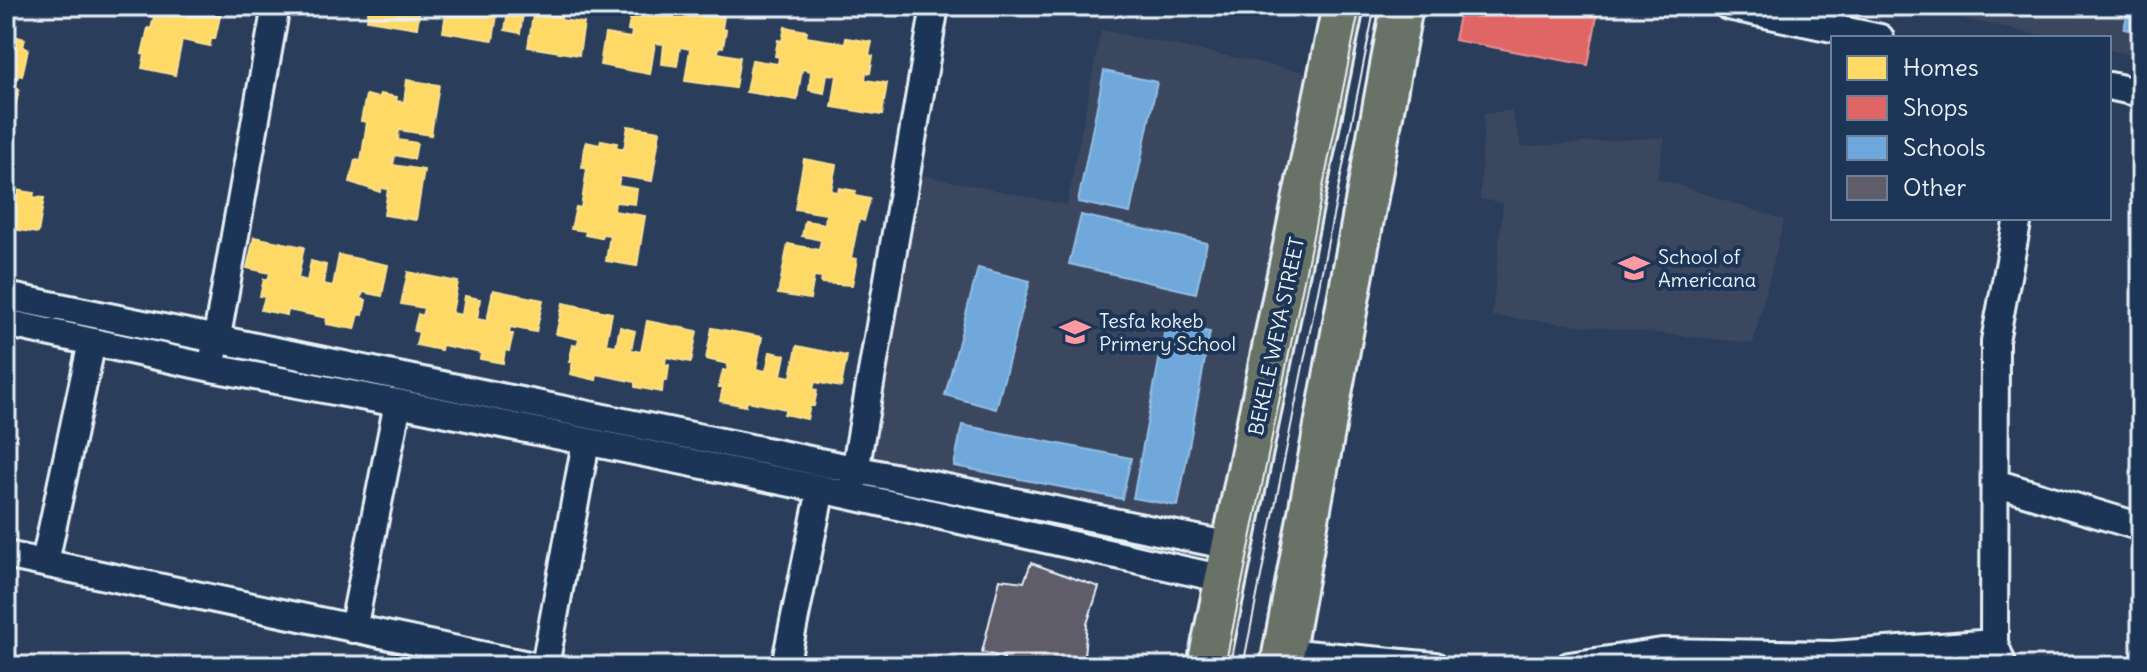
<svg xmlns="http://www.w3.org/2000/svg" width="2147" height="672" font-family="Delius,sans-serif">
	<style>
		.built { fill: #3a475f }
		.homes { fill: #ffd966; stroke: #f8e092; stroke-width: 2 }
		.shops { fill: #e06666; stroke: #e29092; stroke-width: 2 }
		.schools { fill: #6fa8dc; stroke: #93bee4; stroke-width: 2 }
		.building { fill: #5e5d69; stroke: #e8f1f8; stroke-width: 2 }
		.lines { fill: none; stroke-linecap: round; stroke-linejoin: round }
		.street-casing { stroke: #e8f1f8; stroke-width: 32 }
		.primary-casing { stroke: #e8f1f8; stroke-width: 46 }
		.street { stroke: #1d3557; stroke-width: 26 }
		.primary { stroke: #697266; stroke-width: 40 }
		.tram { stroke: #e8f1f8; stroke-width: 2 }
		.labels { text-anchor: middle; dominant-baseline: central; stroke-width: 8; stroke-linejoin: round; paint-order: stroke }
		.poi-label { font-size: 20px; fill: #e8f1f8; stroke: #1d3557; text-anchor: start }
		.street-label { font-size: 20px; fill: #e8f1f8; stroke: #1d3557 }
	</style>
	<rect width="100%" height="100%" fill="#2a3d5b"/>
	<filter id="ink" filterUnits="userSpaceOnUse"><feTurbulence type="fractalNoise" baseFrequency=".0125" numOctaves="2"/><feDisplacementMap in="SourceGraphic" scale="16" xChannelSelector="R" yChannelSelector="G"/><feConvolveMatrix kernelMatrix="1 2 1 2 8 2 1 2 1" color-interpolation-filters="sRGB"/></filter>
	<g filter="url(#ink)">
		<path class="built" d="M1905,6H2141V57L2109,50V38H2053Z
			M1101,30L1310,73L1217,535L867,459L922,175L1067,205Z
			M1511,110L1522,147L1665,137L1657,178L1784,220L1753,343L1492,316L1503,203L1480,199L1484,114Z"/>
		<path class="homes" d="M152,6H218L217,12H221L215,39H211L210,46L182,40L175,75L142,68L145,55L142,54L148,28L151,29L154,17L150,16Z
			M291,6H333L332,12Z
			M369,6H420L417,28L367,20Z
			M447,6H568L567,13L562,12L561,20L584,23L579,55L528,47L533,15L523,14L520,33L505,30L508,11L498,9L493,40L443,32Z
			M637,6H660L659,10L698,17L699,11L724,16L722,29L726,30L723,47L719,46L718,53L740,57L735,88L685,81L690,49L680,47L677,66L662,64L664,44L655,43L650,74L600,65L605,34L631,38L632,31L628,30L631,14H635Z
			M785,27L807,31L806,37L845,43L846,38L872,42L869,55L873,56L870,73L866,72L865,80L887,83L882,115L832,107L837,75L827,74L824,93L809,90L811,71L802,69L797,100L746,92L752,60L778,64L779,57L775,56L778,40L782,41Z
			M6,34L25,39L23,47L28,49L22,76L18,75L15,89H19L13,117L9,116L8,123Z
			M407,80L439,85L431,135L399,130L398,140L417,143L414,159L395,155L393,165L424,170L416,220L384,215L388,189L381,188L380,192L350,182L355,160L361,161L367,122L361,121L366,95L379,98L380,94L397,97L396,101L404,102Z
			M628,126L660,131L652,181L620,176L618,186L637,189L635,204L615,202L614,211L645,216L637,266L606,261L610,235L602,234L601,238L585,235L586,231L571,229L576,207L581,208L587,169L582,167L586,142L600,145L601,140L617,143L616,147L624,149Z
			M804,159L836,165L831,191L838,192L839,188L856,191L855,196L870,199L864,221L859,219L851,258L857,259L852,285L821,283L822,278L814,277L810,299L778,294L788,244L819,250L821,240L802,236L805,221L825,224L826,214L795,209Z
			M10,189L34,193L33,197L44,198L38,233L6,228V192L9,193Z
			M254,237L304,247L298,278L307,281L311,261L326,265L323,284L333,286L339,255L388,265L382,296L363,292L361,299L366,300L363,315L359,314L355,329L326,324L327,318L288,310L287,315L261,310L265,297L260,296L264,279L268,280L270,273L247,268Z
			M408,272L458,282L452,313L462,315L465,296L480,299L477,319L487,321L493,290L543,300L536,332L510,327L509,334H513L509,351L505,350L503,363L480,359L481,353L442,345L441,350L416,345L419,332L414,331L418,314L422,316L424,308L401,304Z
			M563,303L612,313L606,344L616,346L620,327L635,331L631,350L641,352L647,321L697,331L691,362L666,357L665,364L669,365L667,381H663L662,392L635,387V382L597,374L596,380L570,374L573,362H569L573,345L577,346L579,339L556,334Z
			M712,328L762,337L756,369L766,371L770,352L785,355L781,375L791,377L797,346L847,356L841,387L815,382L813,389L817,390L814,406H810L807,419L784,414L786,409L747,401L746,406L720,401L723,387H719L723,370L727,371L728,364L706,359Z"/>
		<path class="shops" d="M1461,6H1570L1598,11L1588,65L1454,40Z"/>
		<path class="schools" d="M2129,6H2141V33L2124,29Z
			M1104,71L1157,82L1130,213L1078,202Z
			M1081,215L1207,243L1196,293L1069,264Z
			M978,268L1030,281L996,409L945,395Z
			M1166,324L1210,332L1178,506L1133,498Z
			M962,425L1131,458L1122,499L954,466Z"/>
		<path class="building" d="M1031,563L1099,587L1087,624L1083,666H1002L1004,658L982,652L1000,579L1024,582Z"/>
		<g class="lines">
			<g class="street-casing">
				<path id="street" d="M1728,6L1880,38
					M2109,86L2141,93
					M6,296L1231,546
					M6,323L212,368L398,403L821,489L1224,579
					M214,353L276,6
					M853,483L935,6
					M1995,483L2141,527
					M6,555L533,666
					M45,562L92,342
					M353,629L398,403
					M1284,652L1435,666
					M545,666L586,442
					M785,666L821,489
					M1569,666L1662,652L1833,655L1994,643
					M2003,666L1994,643L1995,341L2018,218"/>
			</g>
			<g class="primary-casing">
				<path id="primary" d="M1208,666L1343,6
					M1281,666L1402,6"/>
			</g>
			<use href="#street" class="street"/>
			<use href="#primary" class="primary"/>
			<path class="tram" d="M1225,666L1360,6
				M1243,666L1375,6"/>
		</g>
	</g>
	<defs>
		<g id="school-bare" transform="scale(2.4)"><path d="M0-5L7-2L0 1L-7-2ZM-4 1L0 2.5L4 1V4Q0 6-4 4Z" fill="#ff9aa2" stroke="#1d3557" stroke-width="2.5" paint-order="stroke"/></g>
	</defs>
	<g fill-rule="evenodd">
		<use href="#school-bare" x="1634" y="268"/>
		<use href="#school-bare" x="1075" y="332"/>
	</g>
	<g class="labels">
		<g class="poi-label">
			<text x="1658" y="256">School of<tspan x="1658" dy="23">Americana</tspan></text>
			<text x="1099" y="320">Tesfa kokeb<tspan x="1099" dy="23">Primery School</tspan></text>
		</g>
		<g class="street-label">
			<text transform="translate(1276 336) rotate(-78)">BEKELE WEYA STREET</text>
		</g>
	</g>
	<rect width="2147" height="672" fill="none" stroke="#1d3557" stroke-width="32"/>
	<rect x="16" y="16" width="2115" height="640" fill="none" stroke="#e8f1f8" stroke-width="3" filter="url(#ink)"/>
	<rect x="1831" y="36" width="280" height="184" fill="#1d3557" stroke="#6e8097" stroke-width="2"/>
	<rect x="1847" y="56" width="40" height="24" fill="#ffd966" stroke="#6e8097" stroke-width="2"/>
	<text x="1903" y="76" font-size="24" fill="#e8f1f8">Homes</text>
	<rect x="1847" y="96" width="40" height="24" fill="#e06666" stroke="#6e8097" stroke-width="2"/>
	<text x="1903" y="116" font-size="24" fill="#e8f1f8">Shops</text>
	<rect x="1847" y="136" width="40" height="24" fill="#6fa8dc" stroke="#6e8097" stroke-width="2"/>
	<text x="1903" y="156" font-size="24" fill="#e8f1f8">Schools</text>
	<rect x="1847" y="176" width="40" height="24" fill="#5e5d69" stroke="#6e8097" stroke-width="2"/>
	<text x="1903" y="196" font-size="24" fill="#e8f1f8">Other</text>
</svg>
